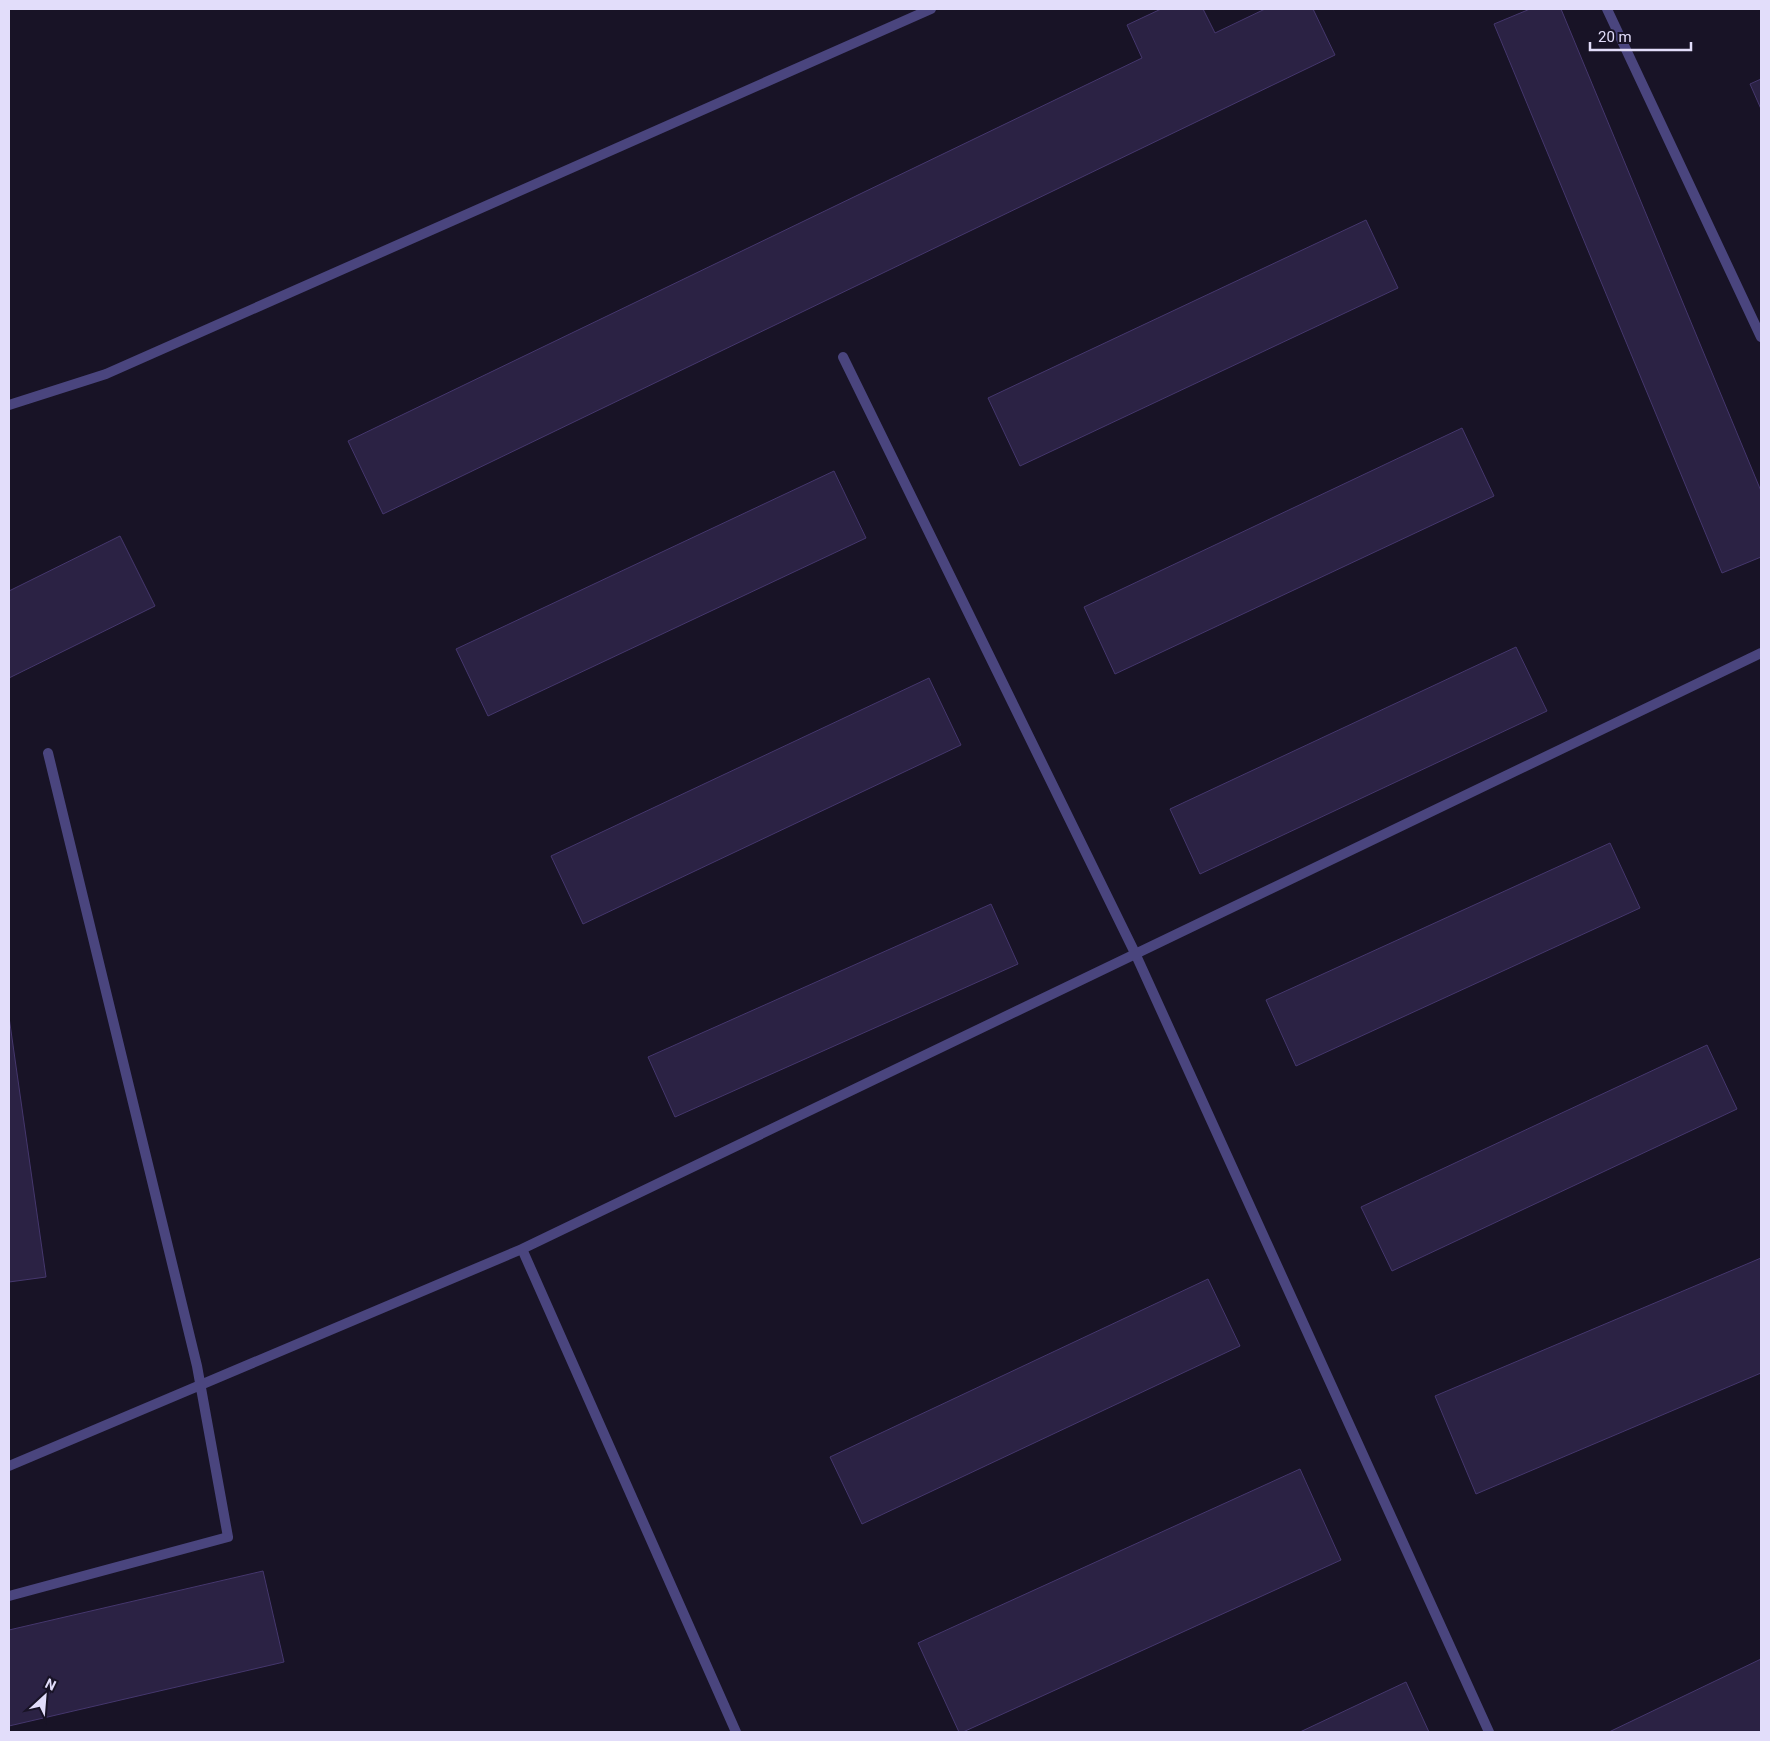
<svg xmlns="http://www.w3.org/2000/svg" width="1770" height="1741" font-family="Roboto,sans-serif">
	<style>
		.building { fill: #2b2244; stroke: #45376d }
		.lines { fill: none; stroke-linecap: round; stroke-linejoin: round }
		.lane { stroke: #4a457e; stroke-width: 10 }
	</style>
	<rect width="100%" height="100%" fill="#181326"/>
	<path class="building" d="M1161,9H1203L1215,33L1265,9H1313L1335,55L383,514L348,441L1142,58L1127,25Z
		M1530,9H1561L1761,491V557L1722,573L1494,24Z
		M1761,79V109L1750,84Z
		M1366,220L1398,288L1020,466L988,398Z
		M1462,428L1494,496L1115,674L1084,607Z
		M834,471L866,538L488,716L456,649Z
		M120,536L155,606L9,678V591Z
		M1516,647L1547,711L1200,874L1170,809Z
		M929,678L961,745L583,924L551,856Z
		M1610,843L1640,908L1296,1066L1266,1000Z
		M991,904L1018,964L675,1117L648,1057Z
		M9,1017L46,1277L9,1282Z
		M1707,1045L1737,1109L1392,1271L1361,1207Z
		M1761,1258V1373L1476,1494L1435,1396Z
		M1208,1279L1240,1346L862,1524L830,1457Z
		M1300,1469L1341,1560L963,1732H959L918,1643Z
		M263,1571L284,1662L9,1726V1630Z
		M1761,1659V1732H1609Z
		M1406,1682L1429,1732H1300Z"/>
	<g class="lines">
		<path class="lane" d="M1607,9L1761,337
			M843,357L1135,953L1489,1732
			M9,405L106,374L931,9
			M522,1249L1761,653
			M9,1466L522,1249L736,1732
			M9,1596L228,1537L197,1366L48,753"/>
	</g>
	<rect width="1770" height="1741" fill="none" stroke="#e2ddfa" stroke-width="20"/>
	<g transform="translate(45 1696) rotate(26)" stroke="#181326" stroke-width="4" paint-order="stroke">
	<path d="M0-4L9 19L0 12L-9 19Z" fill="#e2ddfa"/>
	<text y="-8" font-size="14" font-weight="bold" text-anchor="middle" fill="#e2ddfa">N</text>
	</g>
	<path d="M1590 42v8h101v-8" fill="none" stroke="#e2ddfa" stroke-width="2.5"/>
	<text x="1598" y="42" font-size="15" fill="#e2ddfa" stroke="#181326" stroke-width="4" paint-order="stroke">20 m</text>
</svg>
